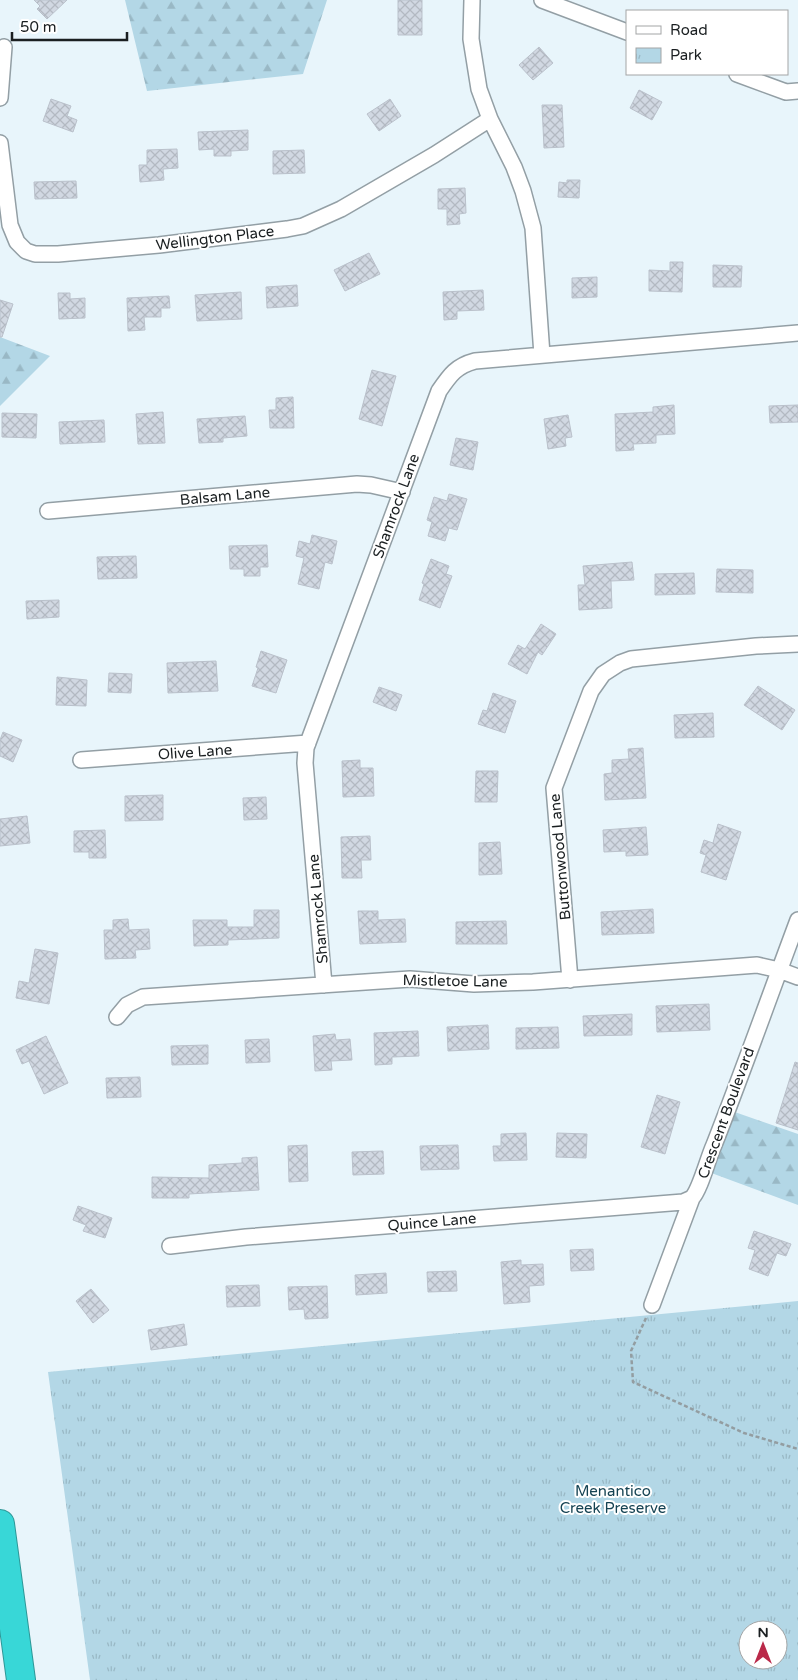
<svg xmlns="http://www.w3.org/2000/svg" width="798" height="1680" font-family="'Varela Round',sans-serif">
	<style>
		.forest { fill: url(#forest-firs) }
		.park { fill: url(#park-tufts); fill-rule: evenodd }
		.building { fill: url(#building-cross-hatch); stroke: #bac1cb }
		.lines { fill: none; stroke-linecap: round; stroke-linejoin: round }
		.street-casing { stroke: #939fa5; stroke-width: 18 }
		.highway-casing { stroke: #2e9797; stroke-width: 30 }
		.path { stroke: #939da1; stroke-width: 2.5; stroke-dasharray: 4 2.5; stroke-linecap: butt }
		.street { stroke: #fff; stroke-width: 15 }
		.highway { stroke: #38d7d7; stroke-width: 28 }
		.labels { text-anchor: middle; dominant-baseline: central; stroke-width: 4; stroke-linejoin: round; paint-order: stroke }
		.street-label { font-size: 15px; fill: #1a1f21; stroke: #fff }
		.park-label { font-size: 15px; fill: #154353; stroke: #fff }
	</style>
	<defs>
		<pattern id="forest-firs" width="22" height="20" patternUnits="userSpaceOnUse" patternTransform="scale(1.25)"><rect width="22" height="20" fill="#b3d7e6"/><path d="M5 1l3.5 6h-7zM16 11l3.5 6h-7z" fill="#99b8c5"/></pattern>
		<pattern id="park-tufts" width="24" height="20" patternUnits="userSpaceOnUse" patternTransform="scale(1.25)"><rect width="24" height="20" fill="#b3d7e6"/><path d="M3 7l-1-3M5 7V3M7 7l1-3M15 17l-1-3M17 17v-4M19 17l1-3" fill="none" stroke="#99b8c5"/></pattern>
		<pattern id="building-cross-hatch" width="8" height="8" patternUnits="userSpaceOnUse" patternTransform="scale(1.25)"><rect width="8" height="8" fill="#d1d8e2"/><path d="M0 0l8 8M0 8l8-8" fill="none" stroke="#b3b9c2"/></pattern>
	</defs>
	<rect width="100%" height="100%" fill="#e8f5fb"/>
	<path class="forest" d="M125,0H327L303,74L147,91Z
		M0,337L50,356L0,406Z
		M729,1110L798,1134V1205L706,1171Z"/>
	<path class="park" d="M798,1301V1680H90L48,1372ZM748,1630H778V1660H748Z"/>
	<path class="building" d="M34,0H67L47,19L37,9L40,6Z
		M398,0H422V35H398Z
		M539,47L553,63L533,80L519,65Z
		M639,90L662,102L652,120L630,108Z
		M51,99L71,106L67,116L77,120L73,132L43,121Z
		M390,99L401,116L379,131L367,114Z
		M542,105H562L564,147L544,148Z
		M248,130V150L231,151V156H214V149L199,150L198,132Z
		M177,149L178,168L163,169L164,180L140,182L139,165H147V150Z
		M304,150L305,173L273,174V151Z
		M567,180H580L579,198L558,197L559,182L567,183Z
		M76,181L77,198L35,199L34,182Z
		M465,188L466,213L459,214L460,224L447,225V209H438V189Z
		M369,253L380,274L345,291L334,270Z
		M670,262H683L682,292L649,291V270L670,271Z
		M713,265L742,266L741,287H713Z
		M597,277V297L572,298V278Z
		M297,285L298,306L267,308L266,287Z
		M483,290L484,310L457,311V319L444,320L443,292Z
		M241,292L242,319L197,321L195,295Z
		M58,293H70V299L85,298V318L59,319Z
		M169,296L170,308H161V317H144L145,330L128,331L127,298Z
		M0,300L13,304L2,337H0Z
		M372,370L396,376L382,426L359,419Z
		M293,397L294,428H270L269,410H276V398Z
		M674,405L675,434L656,435V443L633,444L634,450L616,451L615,414L653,412V407Z
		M798,405V422L770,423L769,406Z
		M163,412L165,443L138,444L136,414Z
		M2,413L37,414L36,438L2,437Z
		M568,415L572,437L565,438L566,446L548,449L544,419Z
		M245,416L247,436L223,438V442L199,443L197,419Z
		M104,420L105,442L60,444L59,422Z
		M456,438L478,442L473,470L450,465Z
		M449,494L467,499L457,530L449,528L445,541L428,536L432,522L427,520L434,497L447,501Z
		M312,535L337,541L332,564L325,562L319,589L298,584L304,558L296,556L299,541L310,544Z
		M267,545L268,567H260V576H244V569H230L229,546Z
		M136,556L137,578L98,579L97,557Z
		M431,559L449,566L446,574L452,576L440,608L419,600L424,584L422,583Z
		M632,562L634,580L611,581L612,608L579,610L578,585H585L583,566Z
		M717,569L753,570V593L716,592Z
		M694,573L695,594L655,595V574Z
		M59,600V617L27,619L26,601Z
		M541,624L556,634L542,655L538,652L527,674L508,664L518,645L525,649Z
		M261,651L287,660L276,693L252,686L258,668L256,667Z
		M216,661L218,691L168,693L167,663Z
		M109,673L132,674L131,693L108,692Z
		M57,677L87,680L86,706L56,705Z
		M758,686L795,710L782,730L744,705Z
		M379,687L402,695L396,711L373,702Z
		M493,693L516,701L505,733L478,724L483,710L487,711Z
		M713,713L714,737L675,738L674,715Z
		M3,732L22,740L13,762L0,756V740Z
		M643,748L646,798L605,800L604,774L612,773V760L629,759L628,749Z
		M360,760V768H373L374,796L343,797L342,761Z
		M476,771H498L497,802H475Z
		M163,795V820L125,821V796Z
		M266,797L267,819L244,820L243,798Z
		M27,816L30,843L0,846V819Z
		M718,824L741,832L726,880L701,872L706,855L700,853L704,840L713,843Z
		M646,827L648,855L626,856V851L604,852L603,830Z
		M105,830L106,858H89V852H74V831Z
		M370,836L371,860H361L362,878H342L341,837Z
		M500,842L502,874L479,875V843Z
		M653,909L654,933L602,935L601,912Z
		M254,910H279V938L228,940V945L194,946L193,920H227V927H254Z
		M358,911H378V920L405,919L406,942L360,944Z
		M128,919L129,930L149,929L150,949L135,950L136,958L105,959L104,930H113V920Z
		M506,921L507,944H456V922Z
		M35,949L58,953L49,1004L16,998L19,981L29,983Z
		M709,1004L710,1030L657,1032L656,1006Z
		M632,1014V1035L584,1036L583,1016Z
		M488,1025L489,1049L448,1051L447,1027Z
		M558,1027L559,1048L516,1049V1028Z
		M418,1031L419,1056L392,1057V1064L375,1065L374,1033Z
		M335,1034L336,1040L350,1039L352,1060L331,1061L332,1070L315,1071L313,1036Z
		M46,1036L68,1083L44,1094L29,1061L22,1064L16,1050Z
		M269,1039L270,1062L246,1063L245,1040Z
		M208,1045V1064L172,1065L171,1046Z
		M795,1062L798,1063V1130L776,1123Z
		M140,1077L141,1097L107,1098L106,1078Z
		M657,1095L680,1102L665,1154L641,1147Z
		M526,1133L527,1160L494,1161L493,1146H501V1134Z
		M557,1133L587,1134L586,1158L556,1157Z
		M307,1145L308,1181L289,1182L288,1146Z
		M458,1145L459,1169L421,1170L420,1146Z
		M383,1151L384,1174L353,1175L352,1152Z
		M257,1157L259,1190L189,1194V1198H152V1177L209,1178V1165L242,1163V1158Z
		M78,1206L112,1218L105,1238L83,1231L86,1225L73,1220Z
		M754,1231L791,1244L786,1256L777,1253L768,1276L749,1269L755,1250L748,1248Z
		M593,1249L594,1270L571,1271L570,1250Z
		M521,1260V1265L543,1264L544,1285L529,1286L530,1302L504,1304L501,1262Z
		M456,1271L457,1291L428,1292L427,1272Z
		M386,1273L387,1293L356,1295L355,1275Z
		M259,1285L260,1306L227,1307L226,1286Z
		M327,1286L328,1318L305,1319L304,1309L289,1310L288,1287Z
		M91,1289L109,1310L93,1323L76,1301Z
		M184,1324L187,1345L151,1350L148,1330Z"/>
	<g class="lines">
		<g class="street-casing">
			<path id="street" d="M472,0L471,39L479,89L490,119L514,167L523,191L533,228L542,355
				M542,0L627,32
				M737,74L786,92L798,91
				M0,98L4,47
				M0,143L10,225L17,242L26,251L35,254H58L159,245L287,229L303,226L341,209L434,155L490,119
				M48,511L357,484L371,485L402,492
				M81,760L308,743
				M570,980L554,788L591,691L603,674L620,663L631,659L756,646L798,644
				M324,985L305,763L306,748L439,391C450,375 456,366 475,361L798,333
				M117,1017L127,1005L143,997L410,979L474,984L533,982L757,965L779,970L798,977
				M170,1246L246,1237L683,1202L692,1198
				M652,1305L692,1198C700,1190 708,1158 714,1145C743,1071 770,995 798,920"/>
		</g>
		<g class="highway-casing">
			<path id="highway" d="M0,1524L21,1680"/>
		</g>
		<path class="path" d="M646,1318L631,1351L633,1382L744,1433L798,1449"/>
		<use href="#street" class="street"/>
		<use href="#highway" class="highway"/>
	</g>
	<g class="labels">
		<g class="street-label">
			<text transform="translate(215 238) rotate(-7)">Wellington Place</text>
			<text transform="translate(225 496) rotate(-5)">Balsam Lane</text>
			<text transform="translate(396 506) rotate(-70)">Shamrock Lane</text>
			<text transform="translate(195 752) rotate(-4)">Olive Lane</text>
			<text transform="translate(560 857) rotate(-95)">Buttonwood Lane</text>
			<text transform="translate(318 909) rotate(-95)">Shamrock Lane</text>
			<text transform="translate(455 981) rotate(1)">Mistletoe Lane</text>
			<text transform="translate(726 1113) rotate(-70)">Crescent Boulevard</text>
			<text transform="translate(432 1222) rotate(-5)">Quince Lane</text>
		</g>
		<g class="park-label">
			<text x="613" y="1491">Menantico<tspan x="613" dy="17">Creek Preserve</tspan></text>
		</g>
	</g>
	<rect x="626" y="10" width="162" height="65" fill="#ffffff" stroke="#a3a5a6"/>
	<rect x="636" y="26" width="25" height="8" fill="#ffffff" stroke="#a3a5a6"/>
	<text x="670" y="35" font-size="15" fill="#1a1f21">Road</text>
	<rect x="636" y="48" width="25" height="15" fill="url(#park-tufts)" stroke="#a3a5a6"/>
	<text x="670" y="60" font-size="15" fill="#1a1f21">Park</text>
	<g transform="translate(763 1645)"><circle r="24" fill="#ffffff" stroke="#a3a5a6"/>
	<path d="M0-4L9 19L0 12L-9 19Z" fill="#ba2949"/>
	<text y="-8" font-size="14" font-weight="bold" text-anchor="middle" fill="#1a1f21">N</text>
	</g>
	<path d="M12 32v8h115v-8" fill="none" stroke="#1a1f21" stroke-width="2.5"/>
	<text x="20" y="32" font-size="15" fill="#1a1f21" stroke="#ffffff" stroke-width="4" paint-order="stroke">50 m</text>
</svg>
